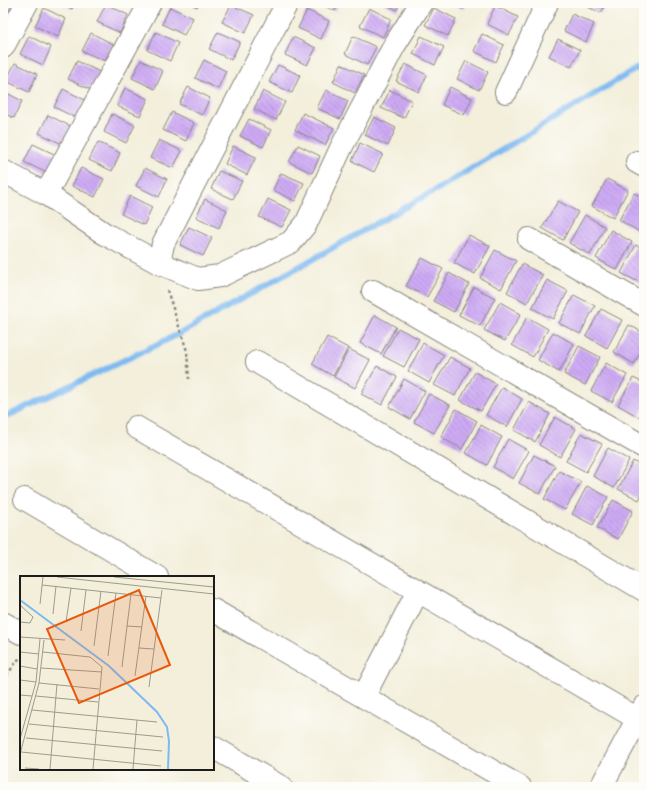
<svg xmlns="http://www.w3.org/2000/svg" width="647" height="790" font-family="Itim,sans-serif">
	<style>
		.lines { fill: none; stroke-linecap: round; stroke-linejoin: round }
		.stream { stroke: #7ebaf1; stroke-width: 6 }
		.building { fill: url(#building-back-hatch) }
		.minor-casing { stroke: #88867c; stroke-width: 24 }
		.path { stroke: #88867c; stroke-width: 2.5; stroke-dasharray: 3 3; stroke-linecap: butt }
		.minor { stroke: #fff; stroke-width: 22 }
		.inset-river { fill: none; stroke: #7ebaf1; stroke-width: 2 }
		.inset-road { fill: none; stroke: #9d9b8f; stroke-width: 1 }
		.view { fill: #e8590c; fill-opacity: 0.15; stroke: #e8590c; stroke-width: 2 }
		.inset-edge { fill: none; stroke: #1c1c1c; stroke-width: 2 }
	</style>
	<defs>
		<pattern id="building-back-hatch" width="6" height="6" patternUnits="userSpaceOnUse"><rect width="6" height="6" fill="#cdaaf4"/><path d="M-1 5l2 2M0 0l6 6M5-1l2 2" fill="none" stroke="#af92d1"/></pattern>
	</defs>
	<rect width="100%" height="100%" fill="#fdfcf7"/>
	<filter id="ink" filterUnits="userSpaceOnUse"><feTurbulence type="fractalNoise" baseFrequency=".025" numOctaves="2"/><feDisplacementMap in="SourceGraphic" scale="8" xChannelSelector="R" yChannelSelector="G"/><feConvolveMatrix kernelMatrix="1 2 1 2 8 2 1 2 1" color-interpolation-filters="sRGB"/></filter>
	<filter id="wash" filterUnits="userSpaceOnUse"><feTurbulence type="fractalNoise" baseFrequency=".012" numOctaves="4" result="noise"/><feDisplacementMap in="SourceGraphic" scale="16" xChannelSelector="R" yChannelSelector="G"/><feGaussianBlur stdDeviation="0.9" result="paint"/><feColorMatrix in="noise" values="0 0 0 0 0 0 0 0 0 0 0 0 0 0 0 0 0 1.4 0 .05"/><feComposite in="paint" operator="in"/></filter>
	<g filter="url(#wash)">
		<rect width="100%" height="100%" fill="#f3efdb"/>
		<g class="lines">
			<path class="stream" d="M3,418L181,333L441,187L644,64"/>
		</g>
		<g id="blocks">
			<path class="building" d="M3,3H16L11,11L3,7Z
				M60,3H76L72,9Z
				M124,3H138L135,9Z
				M189,3H200L197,7Z
				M318,3H339L335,11Z
				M383,3H400L397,10Z
				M450,3H466L463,9Z
				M516,3H526L524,7Z
				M579,3H606L601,13Z
				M106,4L128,15L120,33L97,22Z
				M231,5L254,15L245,33L222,22Z
				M495,6L518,17L509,35L487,24Z
				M170,7L193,18L184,35L162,24Z
				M44,8L66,19L58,37L35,26Z
				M369,8L391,19L383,37L360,26Z
				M434,8L456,19L448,36L425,25Z
				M307,10L329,21L321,39L298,28Z
				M572,14L594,24L586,42L564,31Z
				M156,32L178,43L170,61L147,50Z
				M218,32L240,42L231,60L209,49Z
				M91,33L113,44L105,61L82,51Z
				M482,34L504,45L496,62L474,51Z
				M29,36L51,47L43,65L20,54Z
				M353,36L376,47L367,65L345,54Z
				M421,36L444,47L435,65L413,54Z
				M293,37L316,48L307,65L285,55Z
				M558,39L580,50L571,67L549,56Z
				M141,60L163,71L155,89L132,78Z
				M204,60L226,71L218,89L195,78Z
				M77,61L100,72L91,90L68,79Z
				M466,61L488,72L479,90L457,79Z
				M15,63L37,74L29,92L6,81Z
				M341,64L364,75L355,93L333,82Z
				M405,64L427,75L419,92L396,81Z
				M278,65L300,75L292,93L269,82Z
				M188,87L210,98L202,115L179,104Z
				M450,87L472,98L464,115L442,105Z
				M125,88L148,99L140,116L117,106Z
				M63,89L85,100L76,118L54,107Z
				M326,90L348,101L340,119L317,108Z
				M390,90L412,101L404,118L381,108Z
				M3,91L22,101L14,118L3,113Z
				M263,91L285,102L276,120L254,109Z
				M172,112L194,123L186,141L163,130Z
				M303,113L334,128L325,145L295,130Z
				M112,114L135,125L126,143L104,132Z
				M48,115L70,126L62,144L39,133Z
				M374,117L396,128L388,146L365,135Z
				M249,119L271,130L263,147L240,136Z
				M3,126L8,129L3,139Z
				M159,140L182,151L173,168L150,158Z
				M98,142L120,153L112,171L89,160Z
				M360,143L383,154L374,172L352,161Z
				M33,144L56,155L47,173L24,162Z
				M298,145L320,156L312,173L289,162Z
				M233,146L256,157L247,175L225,164Z
				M81,168L104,179L95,197L72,186Z
				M145,168L167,179L159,197L136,186Z
				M219,171L242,181L233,199L211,189Z
				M281,173L304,183L295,201L273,190Z
				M607,179L628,190L613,218L592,206Z
				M634,193L644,198V224L640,232L619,220Z
				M130,196L152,207L144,225L121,214Z
				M205,199L227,210L219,228L196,217Z
				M268,199L291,210L282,227L259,217Z
				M558,201L578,212L563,240L542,228Z
				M585,215L605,227L590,255L569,243Z
				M189,227L212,238L203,256L180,245Z
				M611,230L632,242L617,270L596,258Z
				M469,235L490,246L475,274L454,263Z
				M636,245L644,249V281L642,284L621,273Z
				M495,250L516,261L501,289L480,278Z
				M422,258L443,269L427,297L406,286Z
				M522,264L543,275L527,303L507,292Z
				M449,273L469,284L454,312L433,301Z
				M547,280L568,291L553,319L532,308Z
				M474,287L495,298L480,326L459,315Z
				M574,295L595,306L580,334L559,323Z
				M500,302L521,314L505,341L484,330Z
				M601,309L622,320L607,348L586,336Z
				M375,315L396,327L381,354L360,343Z
				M527,317L548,329L533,357L512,345Z
				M629,325L644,333V346L634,364L614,352Z
				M398,328L419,339L404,367L383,356Z
				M553,332L574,344L559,372L538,360Z
				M327,337L348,348L333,376L312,364Z
				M423,343L444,355L429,383L408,371Z
				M579,346L600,357L585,385L564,374Z
				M349,349L370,360L355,388L334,377Z
				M450,357L470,368L455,396L434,385Z
				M644,360V370L640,368Z
				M606,363L627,375L612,402L591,391Z
				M377,366L397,377L382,405L361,394Z
				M475,372L496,384L481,411L460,400Z
				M633,378L644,383V408L639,417L618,405Z
				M404,379L425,391L410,419L389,407Z
				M502,387L522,399L507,427L486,415Z
				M429,394L450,405L434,433L414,422Z
				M529,402L550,414L535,442L514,430Z
				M456,409L477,421L462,449L441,437Z
				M555,417L576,429L560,457L539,445Z
				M481,425L502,437L487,465L466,453Z
				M581,433L602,444L586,472L566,461Z
				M508,439L529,451L513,479L493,467Z
				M608,448L629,460L614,488L593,476Z
				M534,455L555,466L540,494L519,483Z
				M633,461L644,467V491L639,500L618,489Z
				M559,471L581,482L565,510L544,499Z
				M587,486L608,497L593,525L572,514Z
				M613,500L633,511L618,539L597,528Z"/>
		</g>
	</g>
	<g filter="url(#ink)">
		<use href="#blocks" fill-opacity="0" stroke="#88867c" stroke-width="1"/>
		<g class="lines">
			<g class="minor-casing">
				<path id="minor" d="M3,47L27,3
					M506,92L547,3
					M637,162L644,166
					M3,171L46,194L105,234L159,263L198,279L220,276L291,242L306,224L341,148L394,46L421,3
					M46,194L150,3
					M529,239L644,305
					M159,263L163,244L287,3
					M373,291L644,447
					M257,362L644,590
					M136,427L638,719
					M25,499L157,577
					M213,610L520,787
					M3,623L21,633
					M364,696L418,591
					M213,747L281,787
					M601,787L644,707"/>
			</g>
			<path class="path" d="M167,290L187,351L189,379
				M3,680L21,656"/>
			<use href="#minor" class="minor"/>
		</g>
	</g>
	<g transform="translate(20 576)">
		<rect width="194" height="194" fill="#f3efdb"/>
		<path class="inset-river" d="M0,24L89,90L137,136L147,151L149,165L148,193"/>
		<path class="inset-road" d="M37,1L194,18M94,1L194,11M22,9L141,22M20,28L23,1M0,29L13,41L10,47L0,46M33,38L36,10M46,46L51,12M107,50L122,51M61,55L66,14M0,61L45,64M74,70L81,15M119,72L134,73M0,76L19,78M23,76L70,81L82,91L73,193M88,80L96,17M0,90L17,93M102,91L111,18M21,92L82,96M115,100L126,20M0,104L16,106M19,107L79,113M129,111L142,14M0,119L12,120M16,120L78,126M12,134L137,146M9,148L143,161M6,162L142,175M0,163L16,106L20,63M1,176L141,190M0,178L19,107L24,64M5,192L19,193M30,193L37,108M113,193L117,144"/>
		<path class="view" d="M119,14L150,89L59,127L27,53Z"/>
		<rect width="194" height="194" class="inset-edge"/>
	</g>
	<rect width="647" height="790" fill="none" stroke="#fdfcf7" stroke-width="16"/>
</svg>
